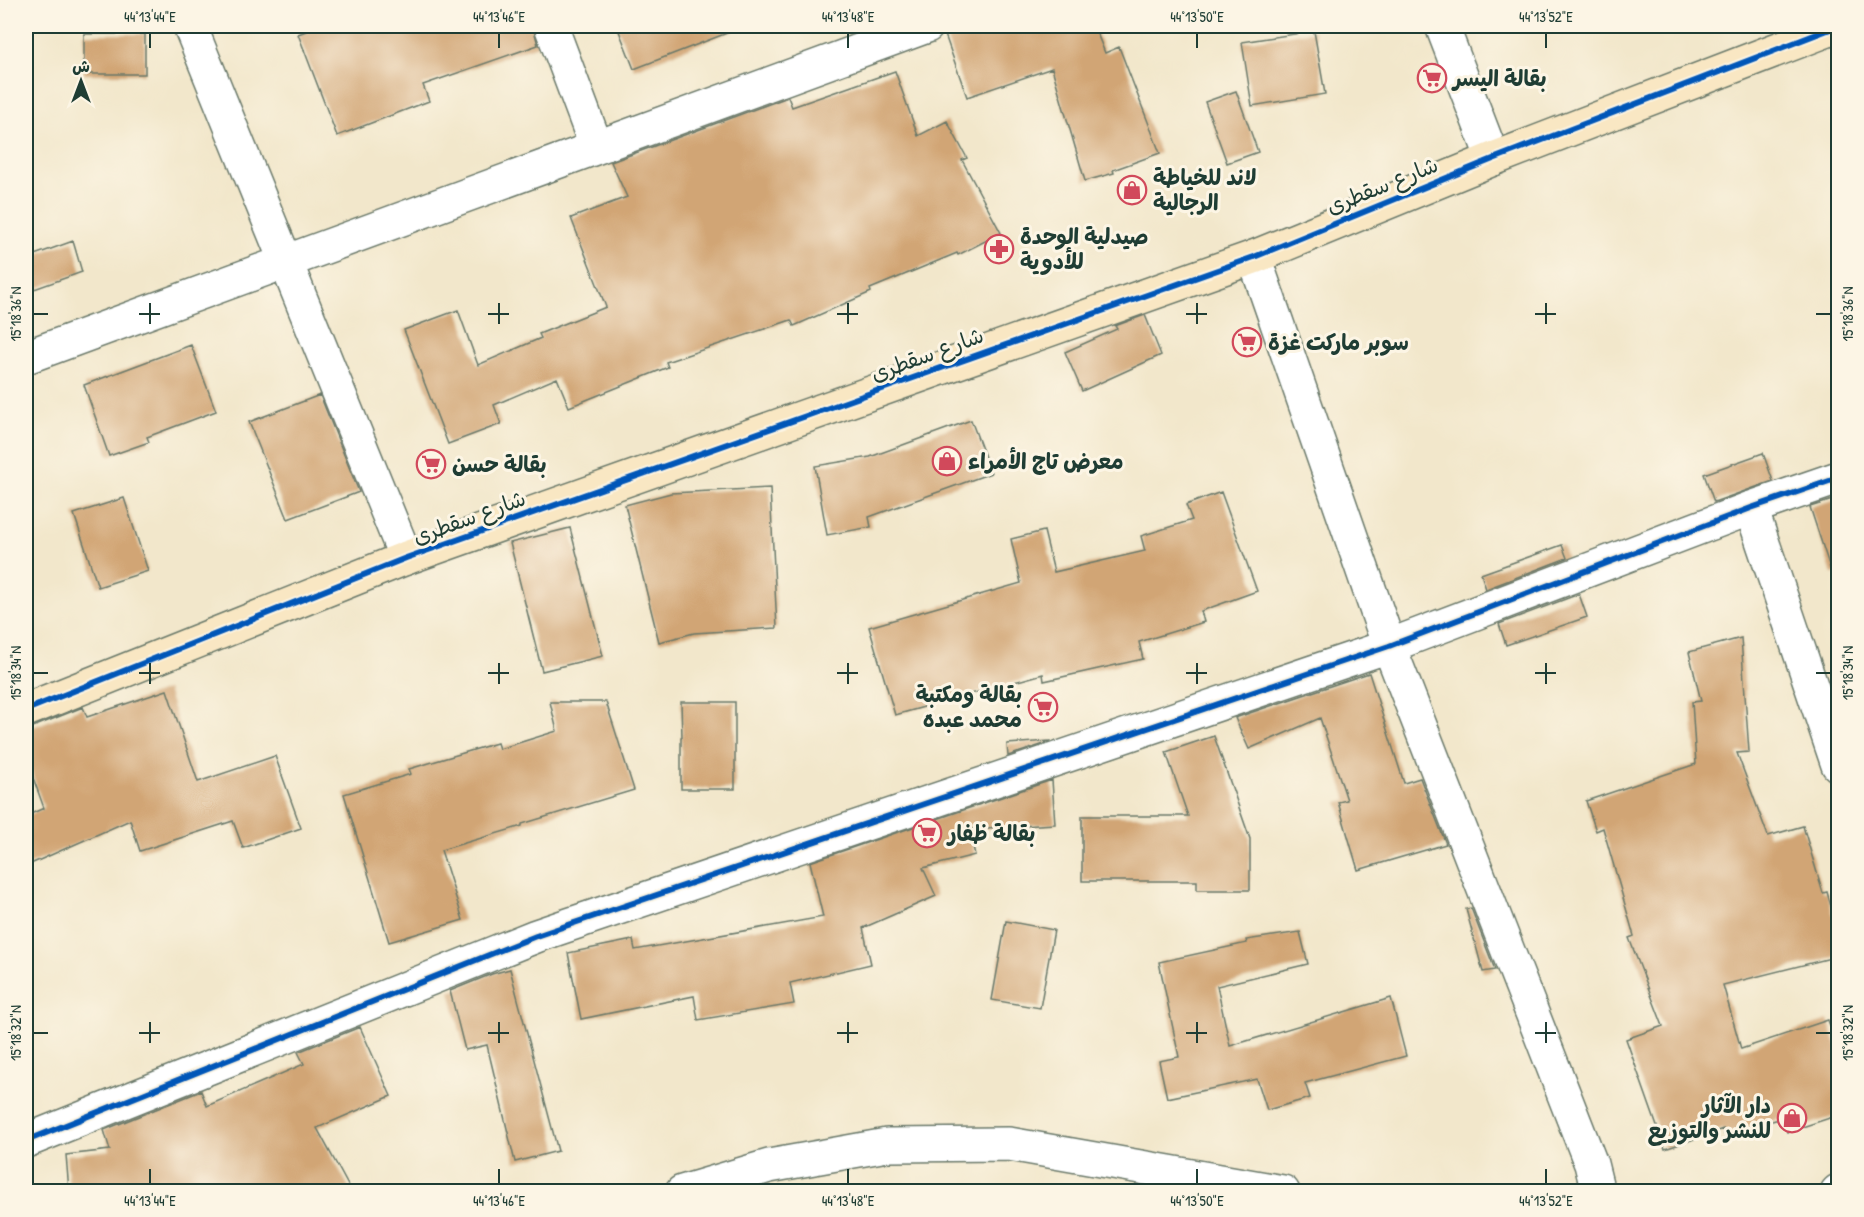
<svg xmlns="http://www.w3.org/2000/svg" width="1864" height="1217" font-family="'Patrick Hand','Playpen Sans Arabic',sans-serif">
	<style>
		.building { fill: #d1a574 }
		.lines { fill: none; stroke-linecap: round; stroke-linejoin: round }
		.street-casing { stroke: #697869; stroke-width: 36 }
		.secondary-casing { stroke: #697869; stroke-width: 36 }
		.street { stroke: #fff; stroke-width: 33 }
		.secondary { stroke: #f9e7c3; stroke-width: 33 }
		.cycleway-casing { stroke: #fcf5e5; stroke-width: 10 }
		.cycleway { stroke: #0057b8; stroke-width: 6 }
		.ticks { fill: none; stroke: #1f3d34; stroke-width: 2 }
		.labels { text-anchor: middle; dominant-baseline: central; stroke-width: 6; stroke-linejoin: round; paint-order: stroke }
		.poi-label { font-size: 22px; font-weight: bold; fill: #1f3d34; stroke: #fcf5e5; text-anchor: start }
		.street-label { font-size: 22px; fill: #1f3d34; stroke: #fcf5e5 }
		.neatline { fill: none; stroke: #1f3d34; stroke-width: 2 }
		.ticks-label { font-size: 15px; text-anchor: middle; fill: #1f3d34 }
	</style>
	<rect width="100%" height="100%" fill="#fcf5e5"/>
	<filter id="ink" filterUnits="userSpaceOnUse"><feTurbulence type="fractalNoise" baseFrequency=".0167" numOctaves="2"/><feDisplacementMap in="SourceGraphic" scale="12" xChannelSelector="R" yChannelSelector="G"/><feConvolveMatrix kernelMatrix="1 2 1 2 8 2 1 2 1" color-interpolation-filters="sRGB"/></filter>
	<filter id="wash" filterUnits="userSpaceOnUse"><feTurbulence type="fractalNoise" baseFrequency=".008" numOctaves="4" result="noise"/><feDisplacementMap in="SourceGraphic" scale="24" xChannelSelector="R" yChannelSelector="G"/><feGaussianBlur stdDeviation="1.35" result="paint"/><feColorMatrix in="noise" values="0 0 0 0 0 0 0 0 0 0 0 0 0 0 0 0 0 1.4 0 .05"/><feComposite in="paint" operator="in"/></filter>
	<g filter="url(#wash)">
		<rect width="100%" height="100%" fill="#f2e7cb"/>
		<g id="blocks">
			<path class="building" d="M320,26H533L538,45L423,85L429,101L337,136L298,34Z
				M617,26H740V28L634,69Z
				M945,26H1094L1105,53L1119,47L1160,153L1113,170L1114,173L1085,181L1052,68L967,97L944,32Z
				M1314,31L1325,94L1252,106L1242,42Z
				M84,34H145V74H84Z
				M895,71L918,136L947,121L967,158L962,160L1001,233L958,255L957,253L870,289L871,292L794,326L791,320L666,362L668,367L569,407L557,378L494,405L501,424L448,444L404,330L458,310L478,365L541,338L539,334L606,307L571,218L627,197L611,162L788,97L792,107Z
				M1236,91L1258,152L1227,163L1205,102Z
				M73,241L82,272L26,292V258Z
				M1145,315L1161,355L1082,391L1065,352L1117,329L1115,326Z
				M191,345L216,411L147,437L149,442L109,456L84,385Z
				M320,395L359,492L288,519L249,422Z
				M971,420L991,473L869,517L871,527L827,535L815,466L870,457Z
				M1763,453L1773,481L1714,502L1704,474Z
				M770,488L777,628L694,633L659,642L625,505L671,493Z
				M1221,492L1257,591L1201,611L1204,622L1139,642L1143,659L1044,681L1043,674L895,715L869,627L1021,583L1011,539L1044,531L1054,572L1145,551L1141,536L1192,520L1186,505Z
				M124,498L148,571L98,587L74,514Z
				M1839,498V573L1832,574L1810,507Z
				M570,528L603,656L542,671L510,543Z
				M1562,545L1567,558L1486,589L1481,574Z
				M1579,594L1587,617L1506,645L1499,624Z
				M1741,638L1749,752L1737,753L1768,836L1803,826L1823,893L1827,892L1839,935V956L1723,985L1741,1049L1828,1020L1839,1051V1115L1787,1132L1783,1118L1724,1134L1723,1129L1665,1149L1626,1039L1663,1026L1629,938L1634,936L1603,828L1596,831L1586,801L1696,764L1692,702L1701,701L1689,652Z
				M1369,673L1404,783L1420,778L1446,844L1358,870L1338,802L1347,800L1320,718L1249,749L1235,718Z
				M167,690L198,782L275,756L301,828L243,848L233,821L140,851L130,820L26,866V816L44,808L26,758V728L33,727L83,707L87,717Z
				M550,702H606L634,790L522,824V826L441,850L463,920L389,942L344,794L411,774L409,769L497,743L499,749L557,731Z
				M681,702H735V789H681V737H682Z
				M1214,736L1250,839V890H1197V881H1082V816H1188L1166,752Z
				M1050,741V742L1008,756L1007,744Z
				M1052,780L1055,824L969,829L975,855L923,868L936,896L863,928L871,964L790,983L794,1004L698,1020L694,996L581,1019L568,953L633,940L635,950L823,917L810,862Z
				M1471,908L1495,970L1483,972L1466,909Z
				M1006,921L1054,930L1040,1008L992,1000Z
				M1300,932L1308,964L1217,986L1230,1046L1391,998L1406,1056L1305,1083L1310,1098L1267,1110L1257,1079L1167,1098L1159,1061L1179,1057L1159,962L1247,943L1246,940Z
				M510,969L558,1151L515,1162L487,1045L465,1050L450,991L492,974Z
				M360,1027L391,1096L317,1128L351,1191H69L66,1155L110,1150L104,1130L201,1091L207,1106L304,1064L298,1052Z"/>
		</g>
	</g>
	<g filter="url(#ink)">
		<use href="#blocks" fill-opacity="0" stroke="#697869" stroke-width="1.5"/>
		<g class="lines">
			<g class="street-casing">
				<path id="street" d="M190,26L406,558
					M551,26L596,146
					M1442,26L1493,159
					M1254,257L1389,646L1591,1164L1598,1192
					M26,357L927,26
					M1751,508L1838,765
					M26,1141L536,936L1389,646L1751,508L1838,478
					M682,1192L769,1166L887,1145L1009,1144L1283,1192
					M1837,1192L1838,1191"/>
			</g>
			<g class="secondary-casing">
				<path id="secondary" d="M26,710L406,558L1254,257L1493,159L1838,26"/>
			</g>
			<use href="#street" class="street"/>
			<use href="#secondary" class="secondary"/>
			<g class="cycleway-casing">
				<path id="cycleway" d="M26,710L406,558L1254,257L1493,159L1838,26
					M26,1141L536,936L1389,646L1751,508L1838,478"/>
			</g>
			<use href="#cycleway" class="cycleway"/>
		</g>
	</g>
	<path class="ticks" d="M150,33V48M499,33V48M848,33V48M1197,33V48M1546,33V48M150,303V324M499,303V324M848,303V324M1197,303V324M1546,303V324M33,314H48M139,314H160M488,314H509M837,314H858M1186,314H1207M1535,314H1556M1816,314H1831M150,663V684M499,663V684M848,663V684M1197,663V684M1546,663V684M33,673H48M139,673H160M488,673H509M837,673H858M1186,673H1207M1535,673H1556M1816,673H1831M150,1022V1043M499,1022V1043M848,1022V1043M1197,1022V1043M1546,1022V1043M33,1033H48M139,1033H160M488,1033H509M837,1033H858M1186,1033H1207M1535,1033H1556M1816,1033H1831M150,1169V1184M499,1169V1184M848,1169V1184M1197,1169V1184M1546,1169V1184"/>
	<defs>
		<g id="supermarket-ring" transform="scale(1.5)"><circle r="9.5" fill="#fcf5e5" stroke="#d1495b" stroke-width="1.5"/><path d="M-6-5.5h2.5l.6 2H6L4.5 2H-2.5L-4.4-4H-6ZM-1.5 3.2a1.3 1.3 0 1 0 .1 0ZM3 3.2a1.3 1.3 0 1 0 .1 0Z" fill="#d1495b"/></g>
		<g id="shop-ring" transform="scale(1.5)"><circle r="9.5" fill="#fcf5e5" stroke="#d1495b" stroke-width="1.5"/><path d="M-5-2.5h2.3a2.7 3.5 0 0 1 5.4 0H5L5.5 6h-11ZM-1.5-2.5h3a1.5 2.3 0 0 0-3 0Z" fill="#d1495b"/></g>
		<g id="pharmacy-ring" transform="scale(1.5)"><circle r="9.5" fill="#fcf5e5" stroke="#d1495b" stroke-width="1.5"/><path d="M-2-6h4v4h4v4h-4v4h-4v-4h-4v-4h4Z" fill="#d1495b"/></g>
	</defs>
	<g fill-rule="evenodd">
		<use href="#supermarket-ring" x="1432" y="78"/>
		<use href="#shop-ring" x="1132" y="190"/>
		<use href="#pharmacy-ring" x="999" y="249"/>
		<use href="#supermarket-ring" x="1247" y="342"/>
		<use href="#shop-ring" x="947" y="461"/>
		<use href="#supermarket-ring" x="431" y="464"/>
		<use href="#supermarket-ring" x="1043" y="707"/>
		<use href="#supermarket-ring" x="927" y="833"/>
		<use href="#shop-ring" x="1792" y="1118"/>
	</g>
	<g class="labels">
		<g class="poi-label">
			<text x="1453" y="78">بقالة اليسر</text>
			<text x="1153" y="177">لاند للخياطة<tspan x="1153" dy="25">الرجالية</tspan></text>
			<text x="1020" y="236">صيدلية الوحدة<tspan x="1020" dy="25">للأدوية</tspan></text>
			<text x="1268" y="342">سوبر ماركت غزة</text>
			<text x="968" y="461">معرض تاج الأمراء</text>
			<text x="452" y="464">بقالة حسن</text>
			<text x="1022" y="694" text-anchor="end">بقالة ومكتبة<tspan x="1022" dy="25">محمد عبده</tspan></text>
			<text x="948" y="833">بقالة ظفار</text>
			<text x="1771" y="1105" text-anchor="end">دار الآثار<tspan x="1771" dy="25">للنشر والتوزيع</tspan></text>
		</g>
		<g class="street-label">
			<text transform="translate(1382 185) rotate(-22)">شارع سقطرى</text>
			<text transform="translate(927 354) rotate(-20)">شارع سقطرى</text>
			<text transform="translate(469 517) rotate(-20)">شارع سقطرى</text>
		</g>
	</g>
	<rect width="1864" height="1217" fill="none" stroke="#fcf5e5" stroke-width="66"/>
	<g transform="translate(81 81)" stroke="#fcf5e5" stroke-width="4.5" paint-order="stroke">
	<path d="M0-4.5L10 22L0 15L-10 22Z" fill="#1f3d34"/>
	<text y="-9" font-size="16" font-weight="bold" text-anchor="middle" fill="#1f3d34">ش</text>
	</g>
	<rect x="33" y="33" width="1798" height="1151" class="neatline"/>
	<g class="ticks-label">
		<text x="150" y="22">44°13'44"E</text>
		<text x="499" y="22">44°13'46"E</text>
		<text x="848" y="22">44°13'48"E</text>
		<text x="1197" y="22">44°13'50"E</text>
		<text x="1546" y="22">44°13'52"E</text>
		<text transform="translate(16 314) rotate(-90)" y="5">15°18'36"N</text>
		<text transform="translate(1848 314) rotate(-90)" y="5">15°18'36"N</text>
		<text transform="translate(16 673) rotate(-90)" y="5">15°18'34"N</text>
		<text transform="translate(1848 673) rotate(-90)" y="5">15°18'34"N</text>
		<text transform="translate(16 1033) rotate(-90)" y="5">15°18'32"N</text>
		<text transform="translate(1848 1033) rotate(-90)" y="5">15°18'32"N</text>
		<text x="150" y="1206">44°13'44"E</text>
		<text x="499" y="1206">44°13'46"E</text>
		<text x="848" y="1206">44°13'48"E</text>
		<text x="1197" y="1206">44°13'50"E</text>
		<text x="1546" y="1206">44°13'52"E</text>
	</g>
</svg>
